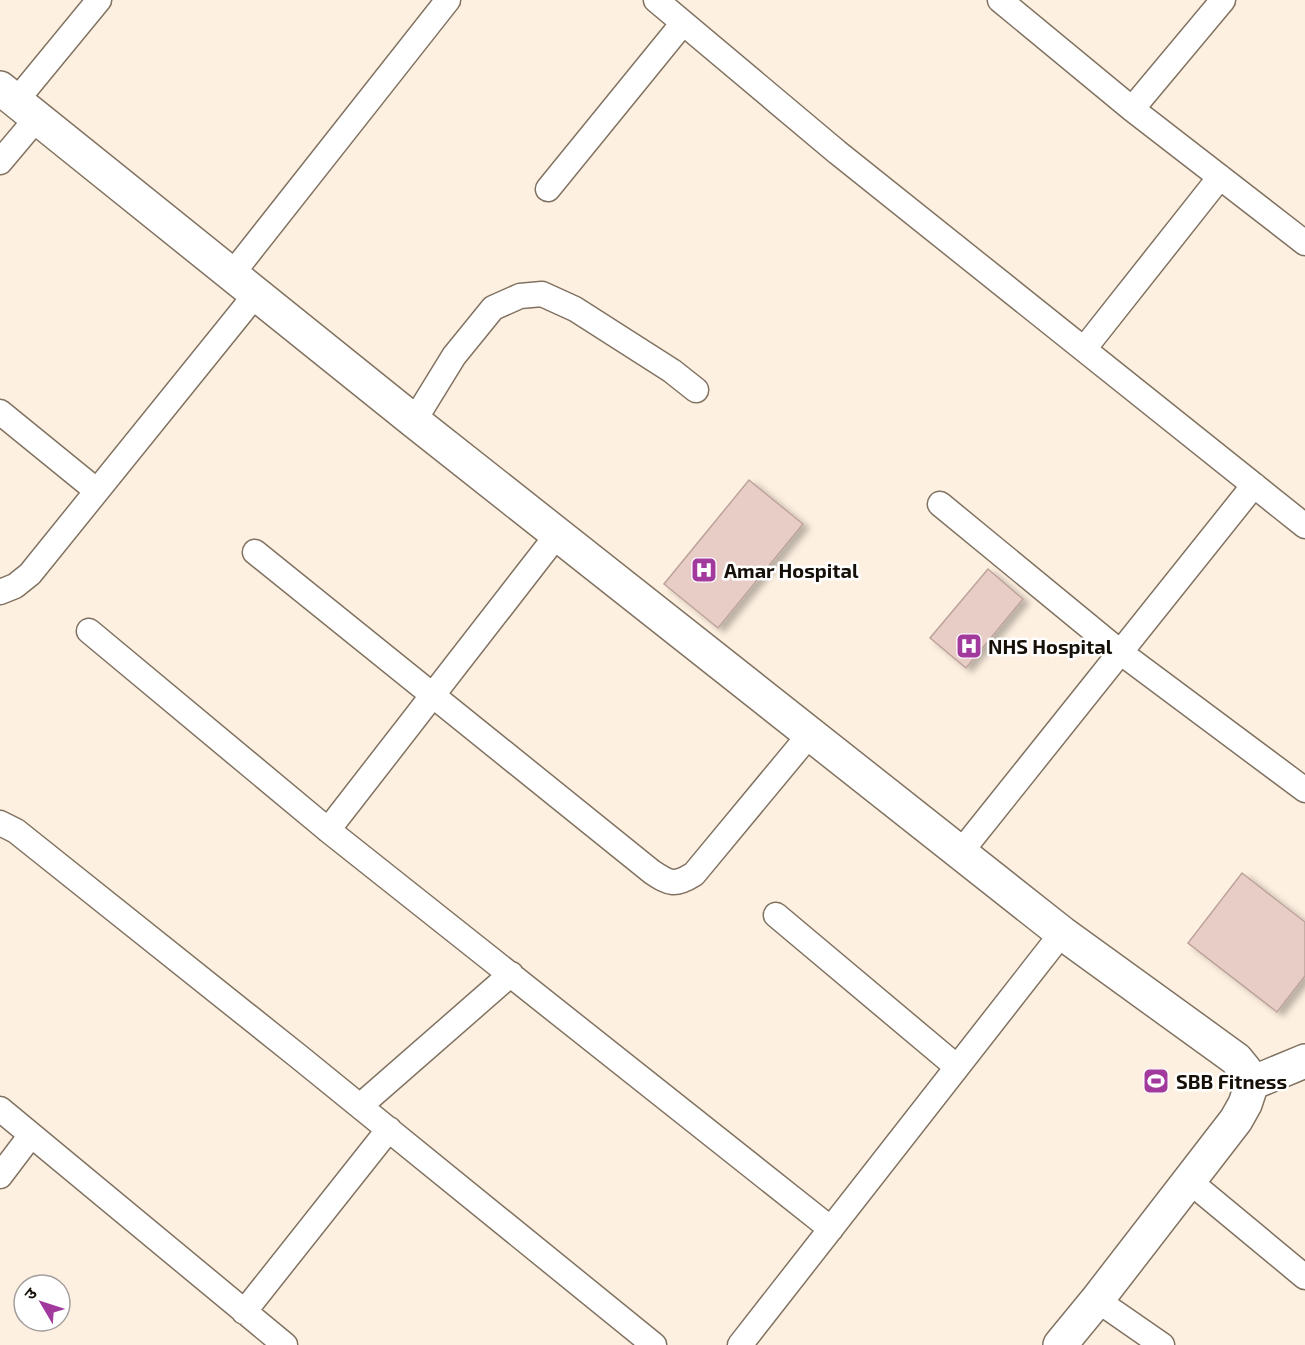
<svg xmlns="http://www.w3.org/2000/svg" width="1305" height="1345" font-family="'Exo 2','Noto Sans Devanagari',sans-serif">
	<style>
		.building { fill: #e7cdc5; stroke: #bca39b; stroke-width: 1.5; filter: url(#shadow) }
		.lines { fill: none; stroke-linecap: round; stroke-linejoin: round }
		.street-casing { stroke: #817261; stroke-width: 27 }
		.secondary-casing { stroke: #817261; stroke-width: 36 }
		.street { stroke: #fff; stroke-width: 24 }
		.secondary { stroke: #fff; stroke-width: 33 }
		.labels { text-anchor: middle; dominant-baseline: central; stroke-width: 5; stroke-linejoin: round; paint-order: stroke }
		.poi-label { font-size: 20px; font-weight: bold; fill: #161009; stroke: #fff; text-anchor: start }
	</style>
	<defs>
		<filter id="shadow"><feDropShadow dx="6" dy="4" stdDeviation="3" flood-color="#0004"/></filter>
	</defs>
	<rect width="100%" height="100%" fill="#fef0e0"/>
	<path class="building" d="M749,480L803,524L718,628L664,584Z
		M988,569L1023,599L966,668L930,638Z
		M1242,873L1305,922V976L1277,1012L1188,943Z"/>
	<g class="lines">
		<g class="street-casing">
			<path id="street" d="M656,0L837,152L1305,526
				M1000,0L1132,109L1305,243
				M16,101L99,0
				M1132,109L1223,0
				M0,162L37,118
				M548,189L683,23
				M232,274L448,0
				M1084,349L1220,177
				M0,412L97,491
				M414,421L454,356L493,308L520,296L542,294L575,309L672,371L696,390
				M940,504L1120,652L1305,790
				M255,552L652,872C670,884 675,886 694,874L810,734
				M0,592L15,586L30,574L256,294
				M89,631L328,830L831,1229
				M0,823L16,831L298,1056L654,1345
				M328,830L557,535
				M960,853L1254,485
				M776,915L957,1067
				M360,1106L511,974
				M0,1109L285,1345
				M0,1176L31,1135
				M1188,1180L1305,1277
				M1097,1300L1162,1345
				M244,1312L389,1129
				M740,1345L1062,933"/>
		</g>
		<g class="secondary-casing">
			<path id="secondary" d="M0,88L414,421L1062,933L1236,1059L1245,1070L1252,1083L1245,1104L1236,1120L1097,1300L1060,1345
				M1252,1083L1305,1061"/>
		</g>
		<use href="#street" class="street"/>
		<use href="#secondary" class="secondary"/>
	</g>
	<defs>
		<g id="hospital-square" transform="scale(1.35)"><rect x="-9" y="-9" width="18" height="18" rx="4" fill="#a23a9e" stroke="#fff"/><path d="M-5-5h3v3.5h4V-5h3V5h-3V1.5h-4V5h-3Z" fill="#fff"/></g>
		<g id="stadium-square" transform="scale(1.35)"><rect x="-9" y="-9" width="18" height="18" rx="4" fill="#a23a9e" stroke="#fff"/><path d="M0-5a6.5 5 0 1 0 0 10a6.5 5 0 1 0 0-10ZM-3.5-1.8h7v3.6h-7Z" fill="#fff"/></g>
	</defs>
	<g fill-rule="evenodd">
		<use href="#hospital-square" x="704" y="570"/>
		<use href="#hospital-square" x="969" y="646"/>
		<use href="#stadium-square" x="1156" y="1081"/>
	</g>
	<g class="labels">
		<g class="poi-label">
			<text x="724" y="570">Amar Hospital</text>
			<text x="988" y="646">NHS Hospital</text>
			<text x="1176" y="1081">SBB Fitness</text>
		</g>
	</g>
	<g transform="translate(42 1303) rotate(309)"><circle r="28" fill="#ffffff" stroke="#a29f9d" stroke-width="1.5"/>
	<path d="M0-4.5L10 22L0 15L-10 22Z" fill="#a23a9e"/>
	<text y="-9" font-size="16" font-weight="bold" text-anchor="middle" fill="#161009">उ</text>
	</g>
</svg>
